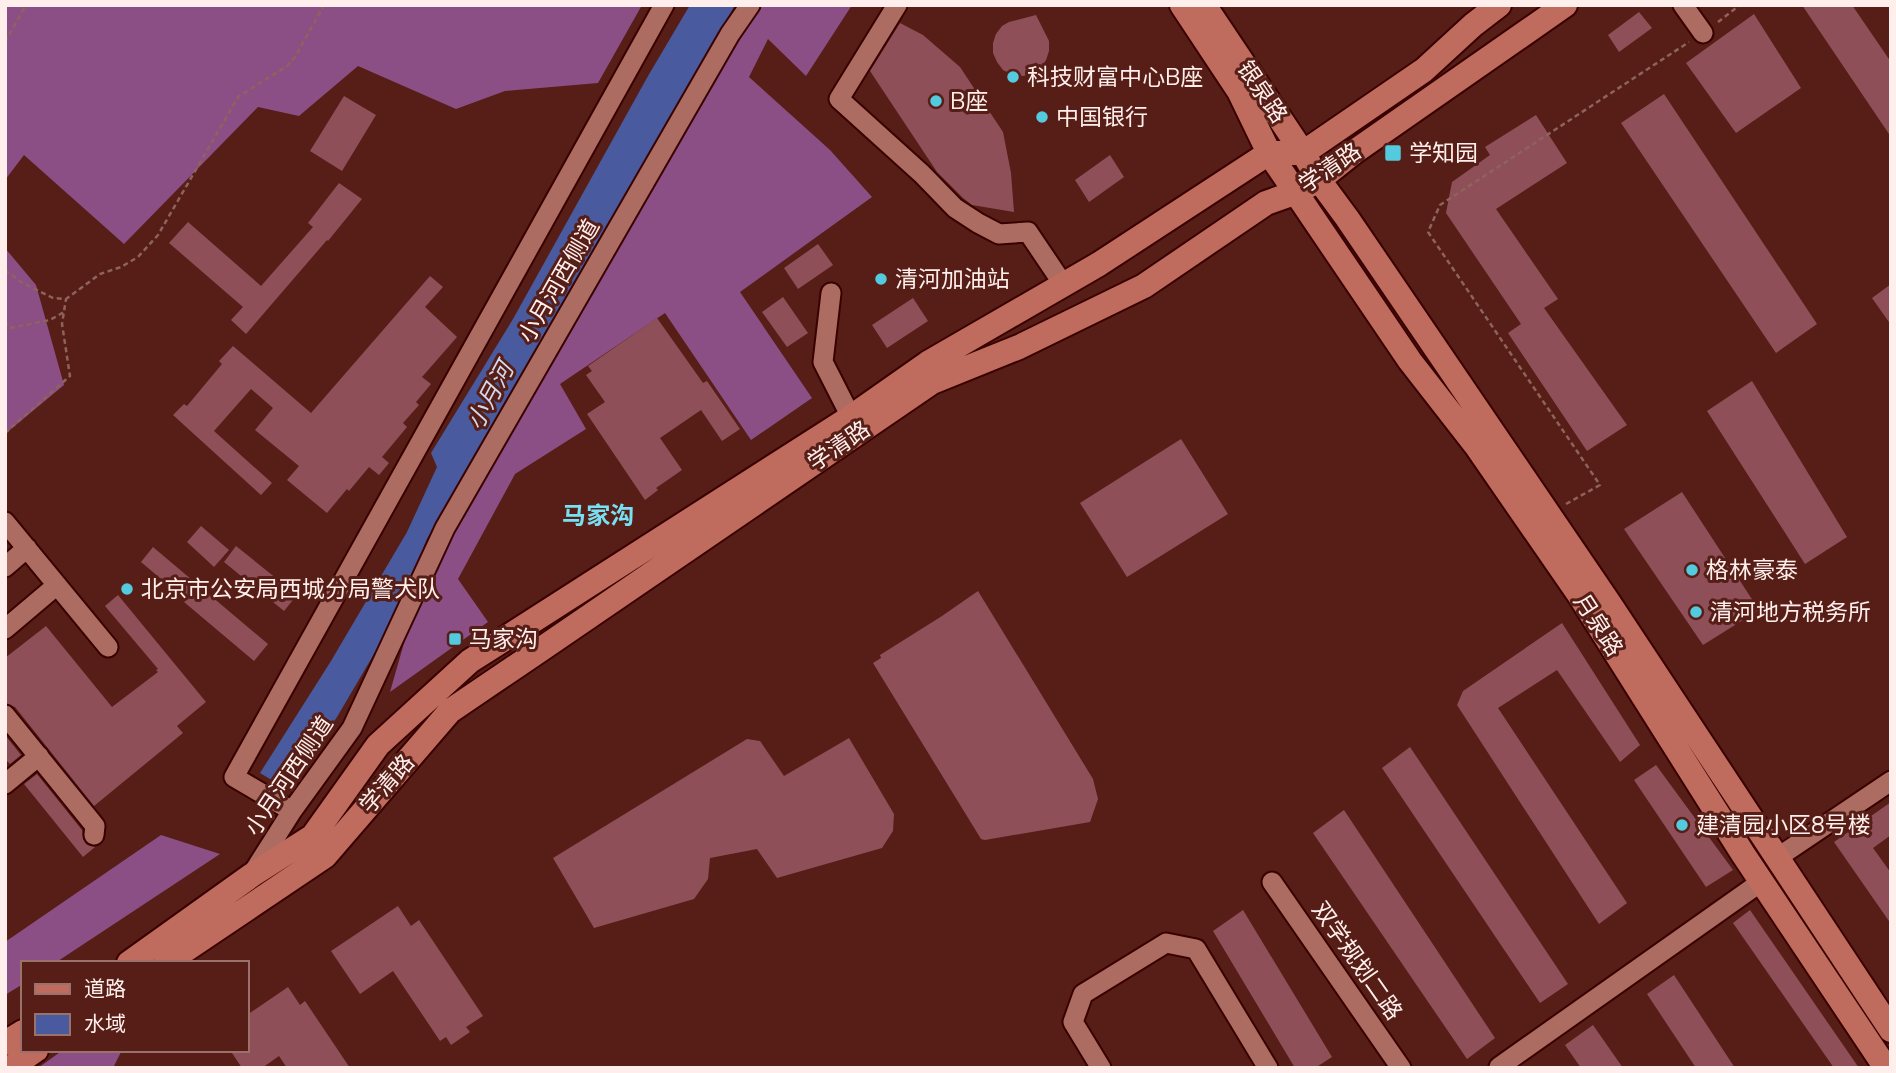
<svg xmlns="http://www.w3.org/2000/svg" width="1896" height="1073" font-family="'Nunito Sans','Noto Sans SC',sans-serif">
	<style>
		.forest { fill: #8b4f86 }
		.water { fill: #495b9e }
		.building { fill: #8f4f59 }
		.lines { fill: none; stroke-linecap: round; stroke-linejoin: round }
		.minor-casing { stroke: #390200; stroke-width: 23 }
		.major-casing { stroke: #390200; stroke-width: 28 }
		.path { stroke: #8e635c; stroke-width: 2.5; stroke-dasharray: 5 3.5; stroke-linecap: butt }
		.minor { stroke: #ad6c61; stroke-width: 19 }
		.major { stroke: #bf6c5f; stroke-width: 24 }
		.poi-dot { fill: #54cade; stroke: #561e16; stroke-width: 2.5 }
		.labels { text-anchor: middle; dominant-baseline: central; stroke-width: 6; stroke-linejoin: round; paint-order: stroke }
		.poi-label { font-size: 23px; fill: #ffefec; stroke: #561e16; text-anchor: start }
		.street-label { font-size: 23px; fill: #ffefec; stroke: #561e16 }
		.water-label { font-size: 24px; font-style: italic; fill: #d2d9ec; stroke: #561e16 }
		.neighbourhood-label { font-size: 24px; font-weight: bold; fill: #78e0f3; stroke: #561e16 }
	</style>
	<rect width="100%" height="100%" fill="#561e16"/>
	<path class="forest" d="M5,5H642L598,83L505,91L456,109L358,66L299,116L258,107L124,244L24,155L5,180Z
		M762,5H852L806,76L768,39L749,77L830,150L872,197L740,292L812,398L751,440L665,313L560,384L586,429L515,474L458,579L488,622L390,692L406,636L428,581L484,472L704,95Z
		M5,248L36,285L64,385L5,434Z
		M161,835L220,854L55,963H23V984L5,995V942Z
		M63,1050H122L113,1068H38Z"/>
	<path class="water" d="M690,5H735L525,374L427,539L394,620L337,717L288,790L260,773L331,661L407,532L437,467L431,453L513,319L648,76Z"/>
	<path class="building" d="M1802,5H1852L1891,62V137Z
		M1639,12L1652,28L1619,52L1608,35Z
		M1754,14L1801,88L1736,133L1686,63Z
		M1036,15L1049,41V51L1046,60L1041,68L1032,74L1023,76L1013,75L1003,70L997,62L993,53V43L996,34L1002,26L1009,22Z
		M900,23L923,35L960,67L1003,132L1011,173L1014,212L972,205L963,198L937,172L870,71Z
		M1664,94L1817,324L1776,353L1621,123Z
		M344,96L376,115L342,171L310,151Z
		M1536,115L1567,163L1496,209L1558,299L1544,308L1627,425L1587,451L1508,333L1521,324L1446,213L1452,182L1490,155L1485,147Z
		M1110,155L1124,177L1089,202L1075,180Z
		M339,183L362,199L328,241L327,240L246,334L231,320L243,307L169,243L188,222L261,286L313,227L308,223Z
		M818,244L833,265L798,289L784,268Z
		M430,276L443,287L425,307L457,337L422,377L431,384L416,402L419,405L403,423L407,427L382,457L389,463L379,475L369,467L349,491L347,489L327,513L287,480L299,466L255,430L273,408L251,389L214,431L272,483L261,495L173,415L184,404L187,406L222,364L219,361L233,346L311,413Z
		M1891,284V325L1872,298Z
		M783,297L808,333L787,347L762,312Z
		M913,298L928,321L887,348L872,325Z
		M657,318L703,383L707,381L740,429L722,441L701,410L660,438L682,470L656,488L658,490L645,500L587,414L605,402L586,375L592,371L588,366Z
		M1752,381L1847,537L1805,564L1707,411Z
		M1181,439L1228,514L1127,577L1080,503Z
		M1682,492L1759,610L1703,645L1624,529Z
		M201,526L229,550L214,567L187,542Z
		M236,546L297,595L284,611L224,562Z
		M153,547L268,644L254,661L184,602L186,600L141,562Z
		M978,591L1093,779L1098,799L1090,822L985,840L981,839L873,663L881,658L880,655L942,616Z
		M118,595L206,702L177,726L183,733L94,806L15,707L5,703V658L46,626L112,707L158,672L156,670L158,669L105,606Z
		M1562,623L1640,745L1620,762L1557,670L1498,708L1627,903L1599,924L1457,705L1463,691Z
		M5,735L21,755L10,764L5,759Z
		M849,738L894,814L893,831L882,848L777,878L757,849L710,858L708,879L694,899L594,928L553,858L747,739L760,741L784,776Z
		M1410,747L1568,984L1540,1003L1382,768Z
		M1656,765L1733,870L1706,887L1634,780Z
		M37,774L82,830L83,839L86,844L95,847L83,857L24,784Z
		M1891,802V835L1873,848L1891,873V924L1834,842Z
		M1344,810L1495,1038L1467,1059L1313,833Z
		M398,906L411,926L419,920L483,1016L466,1027L470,1032L451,1045L446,1037L440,1041L393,971L360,994L331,951Z
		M1243,910L1332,1057L1315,1068H1295L1213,931Z
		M1750,910L1859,1068H1834L1733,923Z
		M1674,975L1735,1068H1696L1647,994Z
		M288,987L300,1005L305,1001L350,1068H287L279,1056L262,1068H242L230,1050H247V1015Z
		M1593,1025L1623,1068H1581L1565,1045Z"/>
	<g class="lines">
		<g class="minor-casing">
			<path id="minor" d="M897,5L839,99L922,174L955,208L978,223L999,234L1028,232L1063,284
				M1683,5L1703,33
				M831,293L823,362L851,417
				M5,522L108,647
				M5,567L27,548
				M5,629L57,585
				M5,715L95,826L94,835
				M5,784L39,756
				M292,811L234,777L664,5
				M1777,858L1891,781
				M254,871L292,811L352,728L445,528L730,34L750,5
				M1272,882L1401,1068
				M1499,1067L1761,882
				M1101,1068L1073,1022L1083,994L1166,943L1196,949L1268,1068"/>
		</g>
		<g class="major-casing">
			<path id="major" d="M1182,5L1239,91L1269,153L1410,361L1477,447L1580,596L1743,854L1886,1068
				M1204,5L1303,153L1319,180L1347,218L1609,603L1891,1030
				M129,963L252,875L313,836L378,745L470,661L851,417L928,363L1099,264L1269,153H1303L1424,70L1473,25L1499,5
				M166,963L325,856L450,711L540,650L932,382L1019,347L1144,286L1266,203L1297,192L1319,180L1354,152L1565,5
				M5,1043L23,1032
				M10,1068L36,1050"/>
		</g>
		<path class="path" d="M1718,22L1740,5
			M5,42L26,5
			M5,270L21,282L53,298L66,299L100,274L121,267L138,257L158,235L238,97L287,66L295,57L324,5
			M5,321L10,328L50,320L64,312
			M5,433L70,376L62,324L66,299
			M1566,504L1600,485L1428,232L1440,205L1689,42"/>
		<use href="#minor" class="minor"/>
		<use href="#major" class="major"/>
	</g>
	<g class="poi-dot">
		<circle cx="1013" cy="77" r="7"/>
		<circle cx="936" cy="101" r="7"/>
		<circle cx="1042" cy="117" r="7"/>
		<rect x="1384" y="144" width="18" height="18" rx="3.5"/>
		<circle cx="881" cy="279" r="7"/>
		<circle cx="1692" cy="570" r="7"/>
		<circle cx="127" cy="589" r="7"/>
		<circle cx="1696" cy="612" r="7"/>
		<rect x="448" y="632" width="14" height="14" rx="3.5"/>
		<circle cx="1682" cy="825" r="7"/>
	</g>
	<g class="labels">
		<g class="poi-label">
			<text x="1027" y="77">科技财富中心B座</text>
			<text x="950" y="101">B座</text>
			<text x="1056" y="117">中国银行</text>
			<text x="1409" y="153">学知园</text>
			<text x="895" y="279">清河加油站</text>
			<text x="1706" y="570">格林豪泰</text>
			<text x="141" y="589">北京市公安局西城分局警犬队</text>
			<text x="1710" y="612">清河地方税务所</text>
			<text x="469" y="639">马家沟</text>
			<text x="1696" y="825">建清园小区8号楼</text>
		</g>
		<g class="street-label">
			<text transform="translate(1262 92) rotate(56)">银泉路</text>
			<text transform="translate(1330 168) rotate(-34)">学清路</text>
			<text transform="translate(559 281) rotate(-60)">小月河西侧道</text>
			<text transform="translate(839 446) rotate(-34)">学清路</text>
			<text transform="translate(1598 625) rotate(57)">月泉路</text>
			<text transform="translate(289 776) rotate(-56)">小月河西侧道</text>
			<text transform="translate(387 784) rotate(-49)">学清路</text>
			<text transform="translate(1357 961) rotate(55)">双学规划二路</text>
		</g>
		<g class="water-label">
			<text transform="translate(490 396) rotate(-62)">小月河</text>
		</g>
		<g class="neighbourhood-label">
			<text x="598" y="516">马家沟</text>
		</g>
	</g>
	<rect width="1896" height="1073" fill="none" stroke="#ffefec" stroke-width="14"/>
	<rect x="21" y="961" width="228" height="91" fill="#561e16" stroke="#9a726c" stroke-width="2"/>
	<rect x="35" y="984" width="35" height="10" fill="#bf6c5f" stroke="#9a726c" stroke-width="2"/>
	<text x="84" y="996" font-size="21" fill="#ffefec">道路</text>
	<rect x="35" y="1014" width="35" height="21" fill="#495b9e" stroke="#9a726c" stroke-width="2"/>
	<text x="84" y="1031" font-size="21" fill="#ffefec">水域</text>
</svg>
